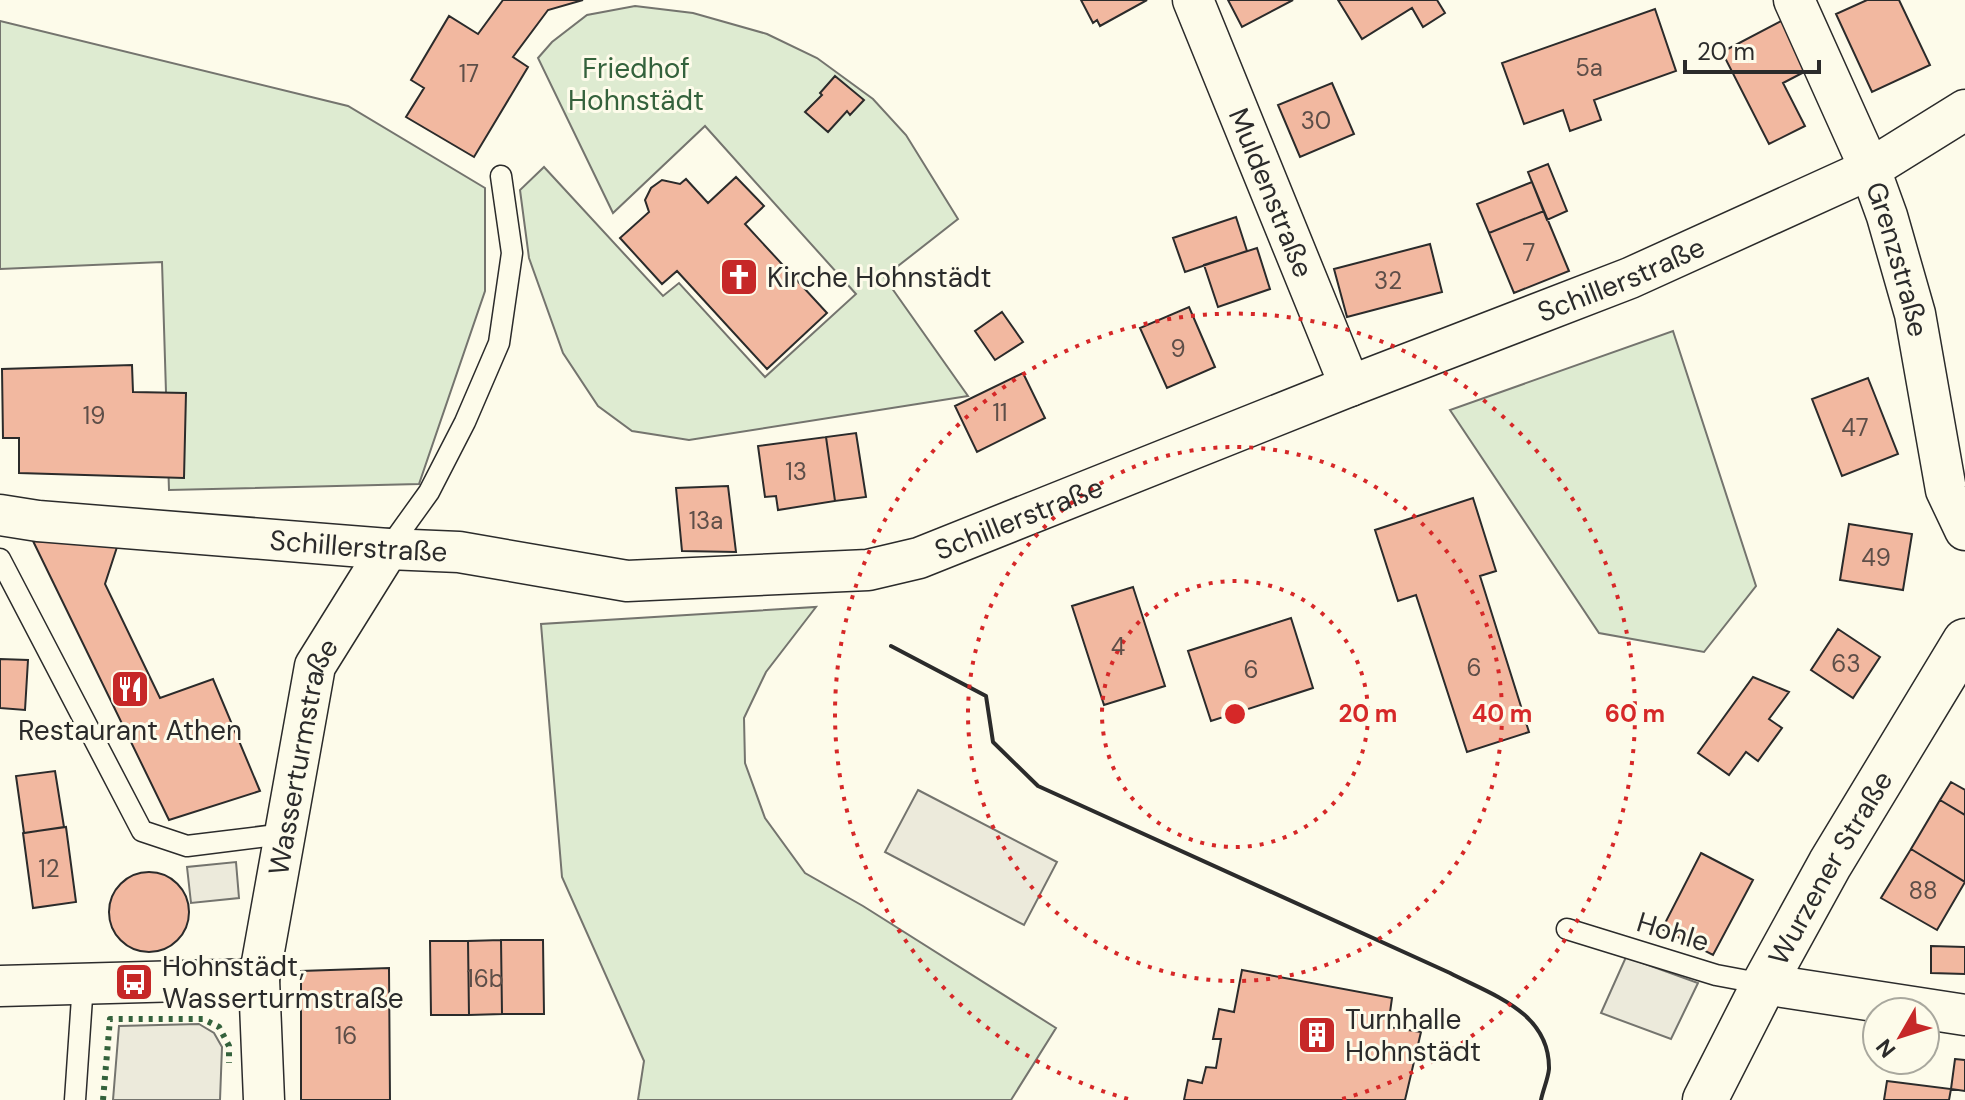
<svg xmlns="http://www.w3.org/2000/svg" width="1965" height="1100" font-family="'DM Sans',sans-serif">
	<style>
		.green { fill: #deebd1; stroke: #74746e; stroke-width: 2 }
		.parking { fill: #eceadb; stroke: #74746e; stroke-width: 2 }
		.building { fill: #f2b8a0; stroke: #2b2b2b; stroke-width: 2 }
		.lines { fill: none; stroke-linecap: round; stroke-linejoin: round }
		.service-casing { stroke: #2b2b2b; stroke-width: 23 }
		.minor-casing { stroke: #2b2b2b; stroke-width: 43 }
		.primary-casing { stroke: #2b2b2b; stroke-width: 47 }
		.service { stroke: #fdfbea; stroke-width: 20 }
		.minor { stroke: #fdfbea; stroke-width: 40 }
		.primary { stroke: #fdfbea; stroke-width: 44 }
		.hedge { stroke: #34623c; stroke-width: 6; stroke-dasharray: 4 6; stroke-linecap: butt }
		.wall { stroke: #2b2b2b; stroke-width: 4 }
		.ring { fill: none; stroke: #d62828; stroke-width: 4; stroke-dasharray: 4 8 }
		.labels { text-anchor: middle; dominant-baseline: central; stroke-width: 6; stroke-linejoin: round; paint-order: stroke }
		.number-label { font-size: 24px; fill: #5d4e48 }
		.park-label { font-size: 28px; fill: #34623c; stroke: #fdfbea }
		.street-label { font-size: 28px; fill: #2b2b2b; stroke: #fdfbea }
		.poi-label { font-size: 28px; fill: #2b2b2b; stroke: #fdfbea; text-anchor: start }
		.centre { fill: #d62828; stroke: #fdfbea; stroke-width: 4 }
		.ring-label { font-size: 24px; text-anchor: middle; font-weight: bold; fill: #d62828; stroke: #fdfbea; stroke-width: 6; stroke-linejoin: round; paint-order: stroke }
	</style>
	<rect width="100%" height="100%" fill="#fdfbea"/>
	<path class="green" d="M635,6L693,13L767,34L817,58L873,99L906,135L958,219L884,277L968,396L689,440L632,431L598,406L563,353L529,258L520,190L544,167L663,296L679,283L765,377L856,294L705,126L613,213L538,58L552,42L587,15Z
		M0,21L348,106L485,188V291L419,484L169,490L162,262L0,269Z
		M1673,331L1756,586L1704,652L1599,633L1450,410Z
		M816,607L766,672L744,718L745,763L765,818L805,873L863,906L1056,1028L1011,1100H638L644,1061L562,877L541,624Z"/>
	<path class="parking" d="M918,790L1057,862L1024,925L885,852Z
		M236,862L239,898L191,903L187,867Z
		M1626,957L1698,983L1671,1039L1601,1013Z
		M199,1024L214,1033L222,1047L220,1100H113L119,1026Z"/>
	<path class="building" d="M503,0H583L548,10L513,57L528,67L474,157L406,117L424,88L411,80L449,16L478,34Z
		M1081,0H1147L1100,26L1097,20L1093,23Z
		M1228,0H1293L1242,27Z
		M1338,0H1437L1445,13L1423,27L1412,8L1362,39Z
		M1867,0H1899L1930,65L1872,92L1836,14Z
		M1655,9L1676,71L1594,100L1601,120L1570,131L1563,110L1524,124L1502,63Z
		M1783,20L1808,70L1783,83L1805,126L1769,144L1722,52Z
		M835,76L864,100L850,115L847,111L828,132L805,112L822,95L820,93Z
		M1332,83L1354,134L1300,157L1278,105Z
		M1548,164L1567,211L1547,220L1528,172Z
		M736,177L764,206L745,224L827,313L767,369L677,271L662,284L620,238L649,212L645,200L651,188L662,180L680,184L686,179L708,203Z
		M1532,182L1544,211L1489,233L1477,204Z
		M1544,211L1569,271L1514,293L1489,233Z
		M1236,217L1247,251L1185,272L1173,238Z
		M1430,244L1442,292L1347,317L1334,269Z
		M1257,248L1270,289L1218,307L1204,265Z
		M1189,307L1215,367L1167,388L1140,328Z
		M1002,312L1023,342L995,360L975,331Z
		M132,365L133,392L186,393L184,478L19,473V438H3L2,369Z
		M1023,373L1045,418L977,452L955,406Z
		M1868,378L1898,454L1842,476L1812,399Z
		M856,433L866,497L835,501L826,437Z
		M826,437L835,501L778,510L776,496L765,497L758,446Z
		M728,486L736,552L682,551L676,488Z
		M1473,498L1496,571L1480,576L1529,732L1467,752L1416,595L1398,601L1375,530Z
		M1849,524L1912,534L1903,590L1840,580Z
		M33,541L118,544L105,584L160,698L213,679L260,791L169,820Z
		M1133,587L1165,686L1104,705L1072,606Z
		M1291,618L1313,688L1211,721L1188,651Z
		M1838,629L1880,657L1853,698L1811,670Z
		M0,659L28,660L25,710L0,708Z
		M1753,677L1789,692L1769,719L1782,728L1758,761L1746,752L1729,775L1698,753Z
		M55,771L64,827L24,833L16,776Z
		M1951,782L1965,790V815L1940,800Z
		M1940,800L1965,815V882L1911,849Z
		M66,827L76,902L33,908L23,833Z
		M1911,849L1965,882L1937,930L1881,898Z
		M1701,853L1753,880L1713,955L1662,929Z
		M109 912a40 40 0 1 1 80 0a40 40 0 1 1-80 0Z
		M501,940H543L544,1014H502Z
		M501,940L502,1014L469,1015L468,941Z
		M430,941H468L469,1015H431Z
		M1931,946L1965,947V974L1931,973Z
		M389,968L390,1100H301V971Z
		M1242,970L1392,998L1388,1027L1421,1032L1405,1100H1184L1188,1080L1202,1083L1206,1067L1216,1068L1221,1039H1213L1219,1009L1234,1012Z
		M1955,1059L1965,1060V1091L1951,1089Z
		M1887,1081L1951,1089L1949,1100H1884Z"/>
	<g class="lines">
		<g class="service-casing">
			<path id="service" d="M388,549L429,492L465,422L499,343L512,253L501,176
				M0,559L142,831L187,846L284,834
				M1567,929L1716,975L1764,984
				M75,1100L83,983"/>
		</g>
		<g class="minor-casing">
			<g id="minor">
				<path id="s1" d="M1193,0L1350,386"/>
				<path id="s2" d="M1794,0L1870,169L1887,216L1915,314L1946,490L1965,530"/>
				<path id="s3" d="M0,515L38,521L388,549L459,552L627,581L868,570L919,558L1350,386L1630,278L1870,169L1965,110"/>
				<path d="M1764,984L1965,1015"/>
				<path d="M0,986L259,979"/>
				<path id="s4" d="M264,1100L259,979L315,666L388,549"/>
			</g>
		</g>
		<g class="primary-casing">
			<g id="primary">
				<path id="s5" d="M1705,1100L1764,984L1830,864L1965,641"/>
			</g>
		</g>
		<use href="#service" class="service"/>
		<use href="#minor" class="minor"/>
		<use href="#primary" class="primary"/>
		<path class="hedge" d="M103,1100L110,1019H203L219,1027L229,1046V1063"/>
		<path class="wall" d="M891,646L986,696L993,742L1038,786L1450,973C1492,995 1550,1012 1549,1069C1548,1079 1543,1090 1541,1100"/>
	</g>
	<g class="ring">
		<circle cx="1235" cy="714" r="133"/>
		<circle cx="1235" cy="714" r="267"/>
		<path d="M1128 1099A400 400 0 1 1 1342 1099"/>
	</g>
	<defs>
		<g id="church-square" transform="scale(2)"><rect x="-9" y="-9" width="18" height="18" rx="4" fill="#c62828" stroke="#fdfbea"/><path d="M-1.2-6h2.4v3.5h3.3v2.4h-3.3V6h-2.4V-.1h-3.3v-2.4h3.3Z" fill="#fff"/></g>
		<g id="restaurant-square" transform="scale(2)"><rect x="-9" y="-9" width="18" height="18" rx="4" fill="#c62828" stroke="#fdfbea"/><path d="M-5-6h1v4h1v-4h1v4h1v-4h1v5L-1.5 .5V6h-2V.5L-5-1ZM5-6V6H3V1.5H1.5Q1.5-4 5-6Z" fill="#fff"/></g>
		<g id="bus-square" transform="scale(2)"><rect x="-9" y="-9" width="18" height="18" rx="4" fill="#c62828" stroke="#fdfbea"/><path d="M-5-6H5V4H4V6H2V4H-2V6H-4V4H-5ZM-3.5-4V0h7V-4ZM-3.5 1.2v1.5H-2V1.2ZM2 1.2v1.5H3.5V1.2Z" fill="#fff"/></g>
		<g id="building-square" transform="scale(2)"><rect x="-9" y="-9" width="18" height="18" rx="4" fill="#c62828" stroke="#fdfbea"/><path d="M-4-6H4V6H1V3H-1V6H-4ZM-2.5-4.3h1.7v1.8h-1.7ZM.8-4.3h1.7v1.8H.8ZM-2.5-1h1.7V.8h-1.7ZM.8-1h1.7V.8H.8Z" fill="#fff"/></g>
	</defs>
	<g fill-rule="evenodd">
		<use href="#church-square" x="739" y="277"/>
		<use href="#restaurant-square" x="130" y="689"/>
		<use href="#bus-square" x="134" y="982"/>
		<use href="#building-square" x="1317" y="1035"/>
	</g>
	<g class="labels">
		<g class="number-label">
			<text x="1589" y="67">5a</text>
			<text x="469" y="73">17</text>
			<text x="1316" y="120">30</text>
			<text x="1529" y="252">7</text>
			<text x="1388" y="280">32</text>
			<text x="1178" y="348">9</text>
			<text x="1000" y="412">11</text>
			<text x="94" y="415">19</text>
			<text x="1855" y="427">47</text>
			<text x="796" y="471">13</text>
			<text x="706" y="520">13a</text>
			<text x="1876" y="557">49</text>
			<text x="1118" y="646">4</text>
			<text x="1846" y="663">63</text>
			<text x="1474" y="667">6</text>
			<text x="1251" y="669">6</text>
			<text x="49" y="868">12</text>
			<text x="1923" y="890">88</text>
			<text x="485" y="978">16b</text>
			<text x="346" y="1035">16</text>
		</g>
		<g class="park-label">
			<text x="636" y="68">Friedhof<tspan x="636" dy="32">Hohnstädt</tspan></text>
		</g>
		<g class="street-label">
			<text stroke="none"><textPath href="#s1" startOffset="208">Muldenstraße</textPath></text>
			<text stroke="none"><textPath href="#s2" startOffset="280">Grenzstraße</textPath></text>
			<text stroke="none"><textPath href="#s3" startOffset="1680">Schillerstraße</textPath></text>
			<text stroke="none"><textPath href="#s3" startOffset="1032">Schillerstraße</textPath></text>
			<text stroke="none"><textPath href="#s3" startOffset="360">Schillerstraße</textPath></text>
			<text stroke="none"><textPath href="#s4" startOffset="348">Wasserturmstraße</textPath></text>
			<text stroke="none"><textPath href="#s5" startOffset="264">Wurzener Straße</textPath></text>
			<text transform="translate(1673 932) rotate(17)">Hohle</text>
		</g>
		<g class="poi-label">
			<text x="767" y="277">Kirche Hohnstädt</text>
			<text x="130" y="730" text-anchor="middle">Restaurant Athen</text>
			<text x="162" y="966">Hohnstädt,<tspan x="162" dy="32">Wasserturmstraße</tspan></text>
			<text x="1345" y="1019">Turnhalle<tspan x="1345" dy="32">Hohnstädt</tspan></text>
		</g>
	</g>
	<circle cx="1235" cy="714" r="12" class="centre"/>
	<g class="ring-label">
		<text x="1368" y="722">20 m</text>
		<text x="1502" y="722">40 m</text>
		<text x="1635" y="722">60 m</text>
	</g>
	<g transform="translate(1901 1036) rotate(231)"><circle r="38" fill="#fdfbea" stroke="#a9a89e" stroke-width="2"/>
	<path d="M0-6L14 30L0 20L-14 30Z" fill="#c62828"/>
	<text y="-12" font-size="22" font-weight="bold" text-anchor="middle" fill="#2b2b2b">N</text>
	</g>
	<path d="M1685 60v12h134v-12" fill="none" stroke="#2b2b2b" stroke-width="4"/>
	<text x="1697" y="60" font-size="24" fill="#2b2b2b" stroke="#fdfbea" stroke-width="6" paint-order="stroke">20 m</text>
</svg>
